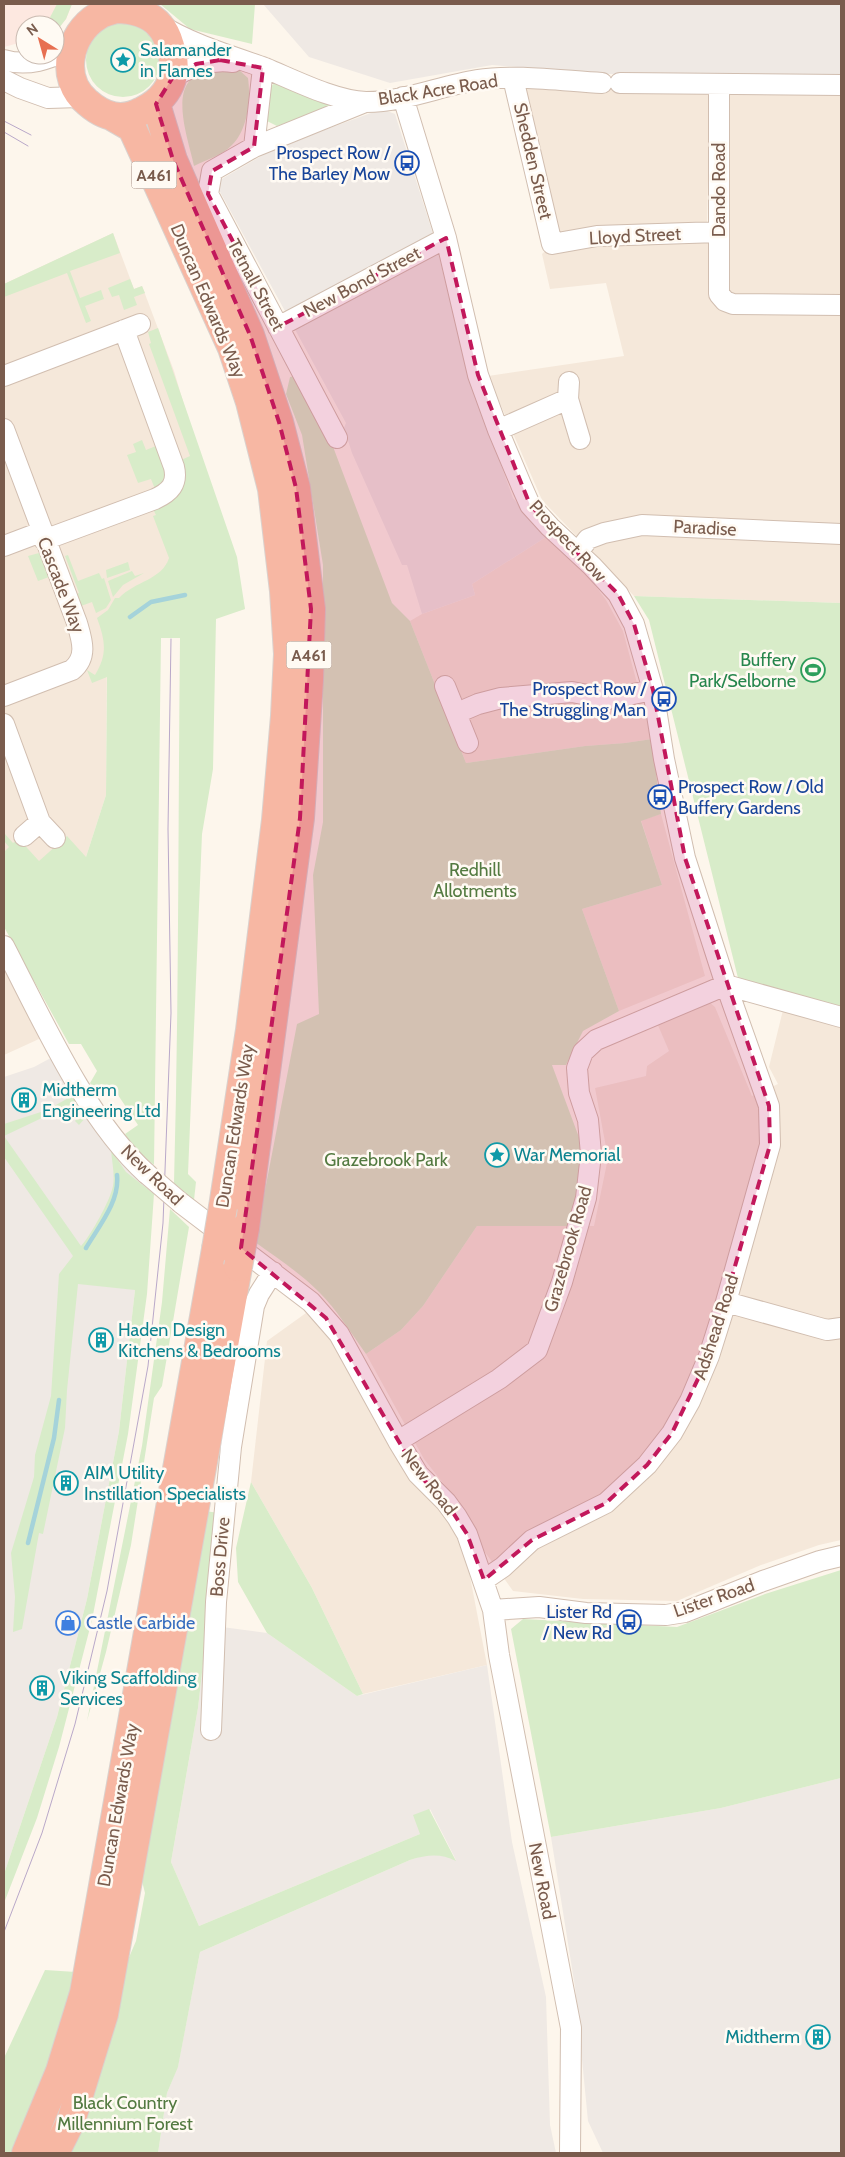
<svg xmlns="http://www.w3.org/2000/svg" width="845" height="2157" font-family="Cabin,sans-serif">
	<style>
		.residential { fill: #f5e8da }
		.commercial { fill: #fde8e0 }
		.industrial { fill: #efe9e4 }
		.green { fill: #d8ecc9 }
		.lines { fill: none; stroke-linecap: round; stroke-linejoin: round }
		.stream { stroke: #a5d3da; stroke-width: 4.5 }
		.minor-casing { stroke: #d1beb0; stroke-width: 22 }
		.highway-casing { stroke: #dad1cd; stroke-width: 30 }
		.minor { stroke: #fff; stroke-width: 20 }
		.highway { stroke: #f7b7a3; stroke-width: 28 }
		.tram { stroke: #b9a8c9; stroke-width: 1 }
		.minor-bridge-casing { stroke: #d1beb0; stroke-width: 22; stroke-linecap: butt }
		.highway-bridge-casing { stroke: #dad1cd; stroke-width: 30; stroke-linecap: butt }
		.minor-bridge { stroke: #fff; stroke-width: 20 }
		.highway-bridge { stroke: #f7b7a3; stroke-width: 28 }
		.marked { fill: #c2185b; fill-opacity: 0.2; stroke: #c2185b; stroke-width: 4; stroke-dasharray: 10 6; stroke-linejoin: round }
		.labels { text-anchor: middle; dominant-baseline: central; stroke-width: 5; stroke-linejoin: round; paint-order: stroke }
		.shield { fill: #fffaf3; stroke: #a28b7f; stroke-width: 1 }
		.shield-label { font-size: 16px; font-weight: bold; fill: #7a5c4d }
		.culture-label { font-size: 18px; fill: #0d838f; stroke: #fffaf3; text-anchor: start }
		.street-label { font-size: 18px; fill: #7a5c4d; stroke: #fffaf3 }
		.transit-label { font-size: 18px; fill: #164399; stroke: #fffaf3; text-anchor: end }
		.leisure-label { font-size: 18px; fill: #27864d; stroke: #fffaf3; text-anchor: end }
		.park-label { font-size: 18px; fill: #537a41; stroke: #fffaf3 }
		.shop-label { font-size: 18px; fill: #366cbe; stroke: #fffaf3; text-anchor: start }
	</style>
	<rect width="100%" height="100%" fill="#fdf6ec"/>
	<path class="residential" d="M522,86L710,90L707,226L727,227L730,91L841,95V603L634,596L542,500L488,376L624,356L606,283L550,289L542,254L557,239Z
		M113,233L134,289L142,286L174,371L245,609L107,649L106,795L86,857L4,896V284Z
		M546,537L577,561L606,600L623,631L652,739L625,743L585,746L466,763L410,621L422,614L475,595L472,584Z
		M661,814L705,976L619,1011L582,909L662,885L641,820Z
		M15,967L50,1034L4,1055V973Z
		M707,1000L715,1007L752,1096L778,1084L769,1067L783,1010L841,1026V1540L819,1545L761,1565L677,1601L583,1599L513,1591L482,1548L475,1527L464,1510L424,1459L366,1354L401,1330L423,1306L477,1226H594L608,1158L595,1088L646,1076L647,1066L669,1051L657,1023Z
		M306,1313L329,1336L344,1360L398,1461L444,1514L454,1530L467,1561L487,1665L363,1694L312,1588L251,1482L267,1341Z"/>
	<path class="commercial" d="M4,4H72L66,19L55,33V25H25V46L15,44L4,47Z"/>
	<path class="industrial" d="M263,4H841V75L607,74L492,65L390,83L309,57Z
		M382,109L395,114L434,237L471,383L513,498L546,537L472,584L475,595L422,614L407,565H402L352,453L344,428L346,423L219,190L220,180L275,148Z
		M60,1053L157,1182L151,1192L135,1290L119,1431L87,1599L57,1717L4,1874V1077L34,1067Z
		M207,1625L267,1633L357,1696L487,1665L512,1842L546,1997L550,2125L556,2153H158L167,2093L178,2066L200,1952L410,1860L428,1854L446,1856L456,1860L430,1809L420,1834L199,1926L171,1862L198,1708Z
		M841,1778V2153H603L588,2121L575,1987L551,1837L721,1808Z"/>
	<path class="green" d="M57,4H72L66,19L55,33V25H46Z
		M160,4H255L252,44L190,29Z
		M86 60a37 37 0 1 1 74 0a37 37 0 1 1-74 0Z
		M238,69L248,78C251,98 248,130 232,145C223,155 206,160 194,166C189,141 166,82 203,73C214,70 227,70 238,69Z
		M276,82L333,102C321,115 294,120 277,126L265,120L269,88Z
		M113,233L120,253L70,271L80,298L101,290L104,299L85,306L91,321L86,323L67,273L4,297V284Z
		M130,279L134,289L142,286L145,293L134,297L137,305L124,310L119,295L112,297L108,288Z
		M158,328L237,557L245,609L216,619L213,769L202,834L188,1174L196,1182L194,1200L174,1183C179,1001 178,819 180,638H161L154,1165L134,1148L125,1134L138,1125L114,1089L100,1098L90,1083L97,1071L81,1044H69L4,927V852L9,847L4,841L5,834L13,843L19,839L39,861L67,836L86,857L106,795L107,677L92,683L87,670L95,675C108,654 105,640 97,618L108,610L115,598H119C135,581 162,580 169,558L153,516L156,515L153,509L179,461L190,456L149,344L151,343L148,332Z
		M295,376L332,444L392,603L410,621L466,763L585,746L625,743L652,739L661,814L641,821L662,885L582,909L619,1011L583,1031L566,1065H552L583,1148L572,1226H477L423,1306L401,1330L366,1354C351,1333 337,1310 319,1292C300,1273 277,1258 255,1242L297,1024L319,1014L313,875L323,822V565L302,435L286,394L290,377Z
		M142,440L146,450L156,446L166,470L165,480L155,489L151,479L138,483L127,455L136,452L133,444Z
		M39,553L49,577L38,581L28,556Z
		M68,555L78,581L99,573L102,579L104,578L111,600L106,608L96,613L92,602L81,606L76,594L79,593L65,556Z
		M128,562L130,570L107,578L106,570Z
		M132,571L135,576L144,573L123,585L113,597L108,581Z
		M634,596L841,603V1008L738,978L649,620Z
		M72,1096L87,1116L79,1125L75,1121L79,1116L67,1106L4,1136L81,1246C91,1235 110,1201 113,1186C115,1175 112,1162 111,1150L126,1172L154,1194L147,1294L128,1434L92,1620L59,1747L37,1818L4,1903V1874L57,1717L87,1599L119,1431L135,1290L78,1284L67,1390L65,1428L43,1534L39,1533L22,1629L13,1632L15,1597L11,1553L34,1477L35,1455L51,1396L59,1274L73,1256L4,1157V1124L47,1110Z
		M170,1209L189,1227L162,1386L154,1398L131,1545L106,1652L87,1721L142,1446L162,1302Z
		M251,1482L312,1588L363,1694L357,1696L267,1633L238,1582L236,1548Z
		M204,1511L220,1513L198,1708L171,1862L199,1926L420,1834L413,1815L429,1809L456,1861C440,1853 427,1855 410,1860L200,1952L178,2067L167,2093L158,2153H70L124,1969L136,1941L145,1893L140,1873Z
		M841,1570V1778L721,1808L551,1837L511,1629L523,1619L677,1627L765,1594Z
		M45,1970L76,1972L57,2048L18,2153H4V2058Z"/>
	<g class="lines">
		<path class="stream" d="M130,617L151,602L185,595
			M86,1248C99,1226 120,1201 117,1175
			M28,1543L54,1438L59,1400"/>
		<g class="minor-casing">
			<path id="minor" d="M160,25C193,45 229,55 265,68C294,80 335,101 366,102C404,102 440,86 477,80C515,74 564,81 602,83
				M4,60C28,67 49,59 71,49
				M173,77C193,66 210,59 233,62
				M513,78L552,244L597,236L719,232
				M4,80L20,88L48,98L80,97
				M620,83L841,85
				M719,85V294L725,301L733,304L841,305
				M403,97L446,238L478,375L498,430L522,487L530,505L550,527L592,566L618,594L634,624L653,690L664,759L685,858L726,985L769,1106L770,1145L726,1302L709,1356L690,1401L672,1433L647,1465L606,1503L532,1540L503,1567L484,1580
				M254,147L263,68
				M278,327L446,238
				M4,376L140,324
				M569,382L568,399L580,439
				M4,429L77,623C82,640 88,657 72,670L4,696
				M498,430L568,399
				M337,438L208,194L212,171L254,147L365,102
				M44,540L155,499C170,492 178,484 174,467L124,330
				M4,546L41,532
				M578,552L588,539L604,533L642,525L841,534
				M445,686L468,743
				M457,713L478,704L501,698L572,692L608,699L653,690
				M4,724L40,822
				M24,836L40,822L55,838
				M4,946C42,1019 86,1119 147,1174
				M726,985L841,1017
				M181,1203L311,1302L339,1334L398,1441L418,1474L446,1502L457,1517L467,1534L493,1610L499,1655L571,2028L570,2153
				M726,1302L827,1330L841,1328
				M398,1441L499,1379L537,1350L562,1282L586,1198L591,1154L588,1120L579,1093L577,1068L583,1052L596,1040L726,985
				M493,1610L539,1607L586,1613L666,1615L685,1612L763,1581L820,1561L841,1556
				M211,1730L216,1602L231,1447L254,1306L259,1294L273,1272"/>
		</g>
		<g class="highway-casing">
			<path id="highway" d="M116,9C131,9 150,13 160,26C165,31 168,39 170,46C180,75 169,98 142,111C122,122 104,117 87,102C59,79 68,34 98,16C103,12 110,11 116,9Z
				M156,104L173,160L250,335L279,422L296,488L311,609L309,680L300,818L245,1228
				M113,117L132,128L232,348L250,402L272,489L284,591L288,654L285,716L276,820L250,1030L223,1207
				M26,2153L60,2071L84,1993L216,1249
				M55,2153L71,2121L104,2014L238,1267"/>
		</g>
		<use href="#minor" class="minor"/>
		<use href="#highway" class="highway"/>
		<path class="tram" d="M4,121L31,135
			M4,132L28,146
			M4,1932L42,1833L75,1724L107,1591L148,1366L163,1223L171,1013L168,829L171,639"/>
		<g class="minor-bridge-casing">
			<path id="minor-bridge" d="M147,1174L181,1203"/>
		</g>
		<g class="highway-bridge-casing">
			<path id="highway-bridge" d="M216,1249L223,1207
				M238,1267L245,1228"/>
		</g>
		<use href="#minor-bridge" class="minor-bridge"/>
		<use href="#highway-bridge" class="highway-bridge"/>
	</g>
	<path class="marked" d="M220,60L263,68L254,147L212,171L208,194L278,327L446,238L478,375L530,505L618,594L634,624L653,690L685,858L769,1106L770,1145L709,1356L672,1433L647,1465L606,1503L532,1540L484,1580L467,1534L446,1502L418,1474L326,1318L241,1248L300,818L311,609L296,488L279,422L250,335L173,160L156,104L173,77L196,64Z"/>
	<defs>
		<g id="sight-ring" transform="scale(1.25)"><circle r="9.5" fill="#fffaf3" stroke="#0f9aa8" stroke-width="1.5"/><path d="M0-6L1.8-2.2L6-1.7L2.9 1.2L3.7 5.4L0 3.3L-3.7 5.4L-2.9 1.2L-6-1.7L-1.8-2.2Z" fill="#0f9aa8"/></g>
		<g id="bus-ring" transform="scale(1.25)"><circle r="9.5" fill="#fffaf3" stroke="#1a4fb4" stroke-width="1.5"/><path d="M-5-6H5V4H4V6H2V4H-2V6H-4V4H-5ZM-3.5-4V0h7V-4ZM-3.5 1.2v1.5H-2V1.2ZM2 1.2v1.5H3.5V1.2Z" fill="#1a4fb4"/></g>
		<g id="stadium-ring" transform="scale(1.25)"><circle r="9.5" fill="#fffaf3" stroke="#2e9e5b" stroke-width="1.5"/><path d="M0-5a6.5 5 0 1 0 0 10a6.5 5 0 1 0 0-10ZM-3.5-1.8h7v3.6h-7Z" fill="#2e9e5b"/></g>
		<g id="building-ring" transform="scale(1.25)"><circle r="9.5" fill="#fffaf3" stroke="#0f9aa8" stroke-width="1.5"/><path d="M-4-6H4V6H1V3H-1V6H-4ZM-2.5-4.3h1.7v1.8h-1.7ZM.8-4.3h1.7v1.8H.8ZM-2.5-1h1.7V.8h-1.7ZM.8-1h1.7V.8H.8Z" fill="#0f9aa8"/></g>
		<g id="shop-ring" transform="scale(1.25)"><circle r="9.5" fill="#fffaf3" stroke="#3f7fe0" stroke-width="1.5"/><path d="M-5-2.5h2.3a2.7 3.5 0 0 1 5.4 0H5L5.5 6h-11ZM-1.5-2.5h3a1.5 2.3 0 0 0-3 0Z" fill="#3f7fe0"/></g>
	</defs>
	<g fill-rule="evenodd">
		<use href="#sight-ring" x="123" y="60"/>
		<use href="#bus-ring" x="407" y="163"/>
		<use href="#stadium-ring" x="813" y="670"/>
		<use href="#bus-ring" x="664" y="699"/>
		<use href="#bus-ring" x="660" y="797"/>
		<use href="#building-ring" x="24" y="1100"/>
		<use href="#sight-ring" x="497" y="1155"/>
		<use href="#building-ring" x="101" y="1340"/>
		<use href="#building-ring" x="66" y="1483"/>
		<use href="#bus-ring" x="629" y="1622"/>
		<use href="#shop-ring" x="68" y="1623"/>
		<use href="#building-ring" x="42" y="1688"/>
		<use href="#building-ring" x="818" y="2037"/>
	</g>
	<g class="labels">
		<g class="shield">
			<rect x="131.5" y="161.5" width="45" height="27" rx="4"/>
			<rect x="286.5" y="641.5" width="45" height="27" rx="4"/>
		</g>
		<g class="shield-label">
			<text x="154" y="175">A461</text>
			<text x="309" y="655">A461</text>
		</g>
		<g class="culture-label">
			<text x="140" y="50">Salamander<tspan x="140" dy="21">in Flames</tspan></text>
			<text x="42" y="1090">Midtherm<tspan x="42" dy="21">Engineering Ltd</tspan></text>
			<text x="514" y="1155">War Memorial</text>
			<text x="118" y="1330">Haden Design<tspan x="118" dy="21">Kitchens &amp; Bedrooms</tspan></text>
			<text x="84" y="1473">AIM Utility<tspan x="84" dy="21">Instillation Specialists</tspan></text>
			<text x="60" y="1678">Viking Scaffolding<tspan x="60" dy="21">Services</tspan></text>
			<text x="800" y="2037" text-anchor="end">Midtherm</text>
		</g>
		<g class="street-label">
			<text transform="translate(438 90) rotate(-9)">Black Acre Road</text>
			<text transform="translate(533 161) rotate(77)">Shedden Street</text>
			<text transform="translate(719 190) rotate(-90)">Dando Road</text>
			<text transform="translate(635 236) rotate(-3)">Lloyd Street</text>
			<text transform="translate(362 282) rotate(-28)">New Bond Street</text>
			<text transform="translate(256 285) rotate(62)">Tetnall Street</text>
			<text transform="translate(208 301) rotate(67)">Duncan Edwards Way</text>
			<text transform="translate(705 528) rotate(3)">Paradise</text>
			<text transform="translate(568 541) rotate(47)">Prospect Row</text>
			<text transform="translate(61 585) rotate(69)">Cascade Way</text>
			<text transform="translate(235 1126) rotate(-81)">Duncan Edwards Way</text>
			<text transform="translate(152 1175) rotate(44)">New Road</text>
			<text transform="translate(568 1249) rotate(-74)">Grazebrook Road</text>
			<text transform="translate(716 1327) rotate(-72)">Adshead Road</text>
			<text transform="translate(429 1482) rotate(52)">New Road</text>
			<text transform="translate(220 1557) rotate(-85)">Boss Drive</text>
			<text transform="translate(714 1598) rotate(-19)">Lister Road</text>
			<text transform="translate(118 1805) rotate(-80)">Duncan Edwards Way</text>
			<text transform="translate(542 1881) rotate(79)">New Road</text>
		</g>
		<g class="transit-label">
			<text x="390" y="153">Prospect Row /<tspan x="390" dy="21">The Barley Mow</tspan></text>
			<text x="646" y="689">Prospect Row /<tspan x="646" dy="21">The Struggling Man</tspan></text>
			<text x="678" y="787" text-anchor="start">Prospect Row / Old<tspan x="678" dy="21">Buffery Gardens</tspan></text>
			<text x="612" y="1612">Lister Rd<tspan x="612" dy="21">/ New Rd</tspan></text>
		</g>
		<g class="leisure-label">
			<text x="796" y="660">Buffery<tspan x="796" dy="21">Park/Selborne</tspan></text>
		</g>
		<g class="park-label">
			<text x="475" y="870">Redhill<tspan x="475" dy="21">Allotments</tspan></text>
			<text x="386" y="1160">Grazebrook Park</text>
			<text x="125" y="2103">Black Country<tspan x="125" dy="21">Millennium Forest</tspan></text>
		</g>
		<g class="shop-label">
			<text x="86" y="1623">Castle Carbide</text>
		</g>
	</g>
	<rect width="845" height="2157" fill="none" stroke="#7a5c4d" stroke-width="10"/>
	<g transform="translate(40 40) rotate(323)"><circle r="24" fill="#fffaf3" stroke="#cabbb1"/>
	<path d="M0-4L9 19L0 12L-9 19Z" fill="#e76f51"/>
	<text y="-8" font-size="14" font-weight="bold" text-anchor="middle" fill="#7a5c4d">N</text>
	</g>
</svg>
